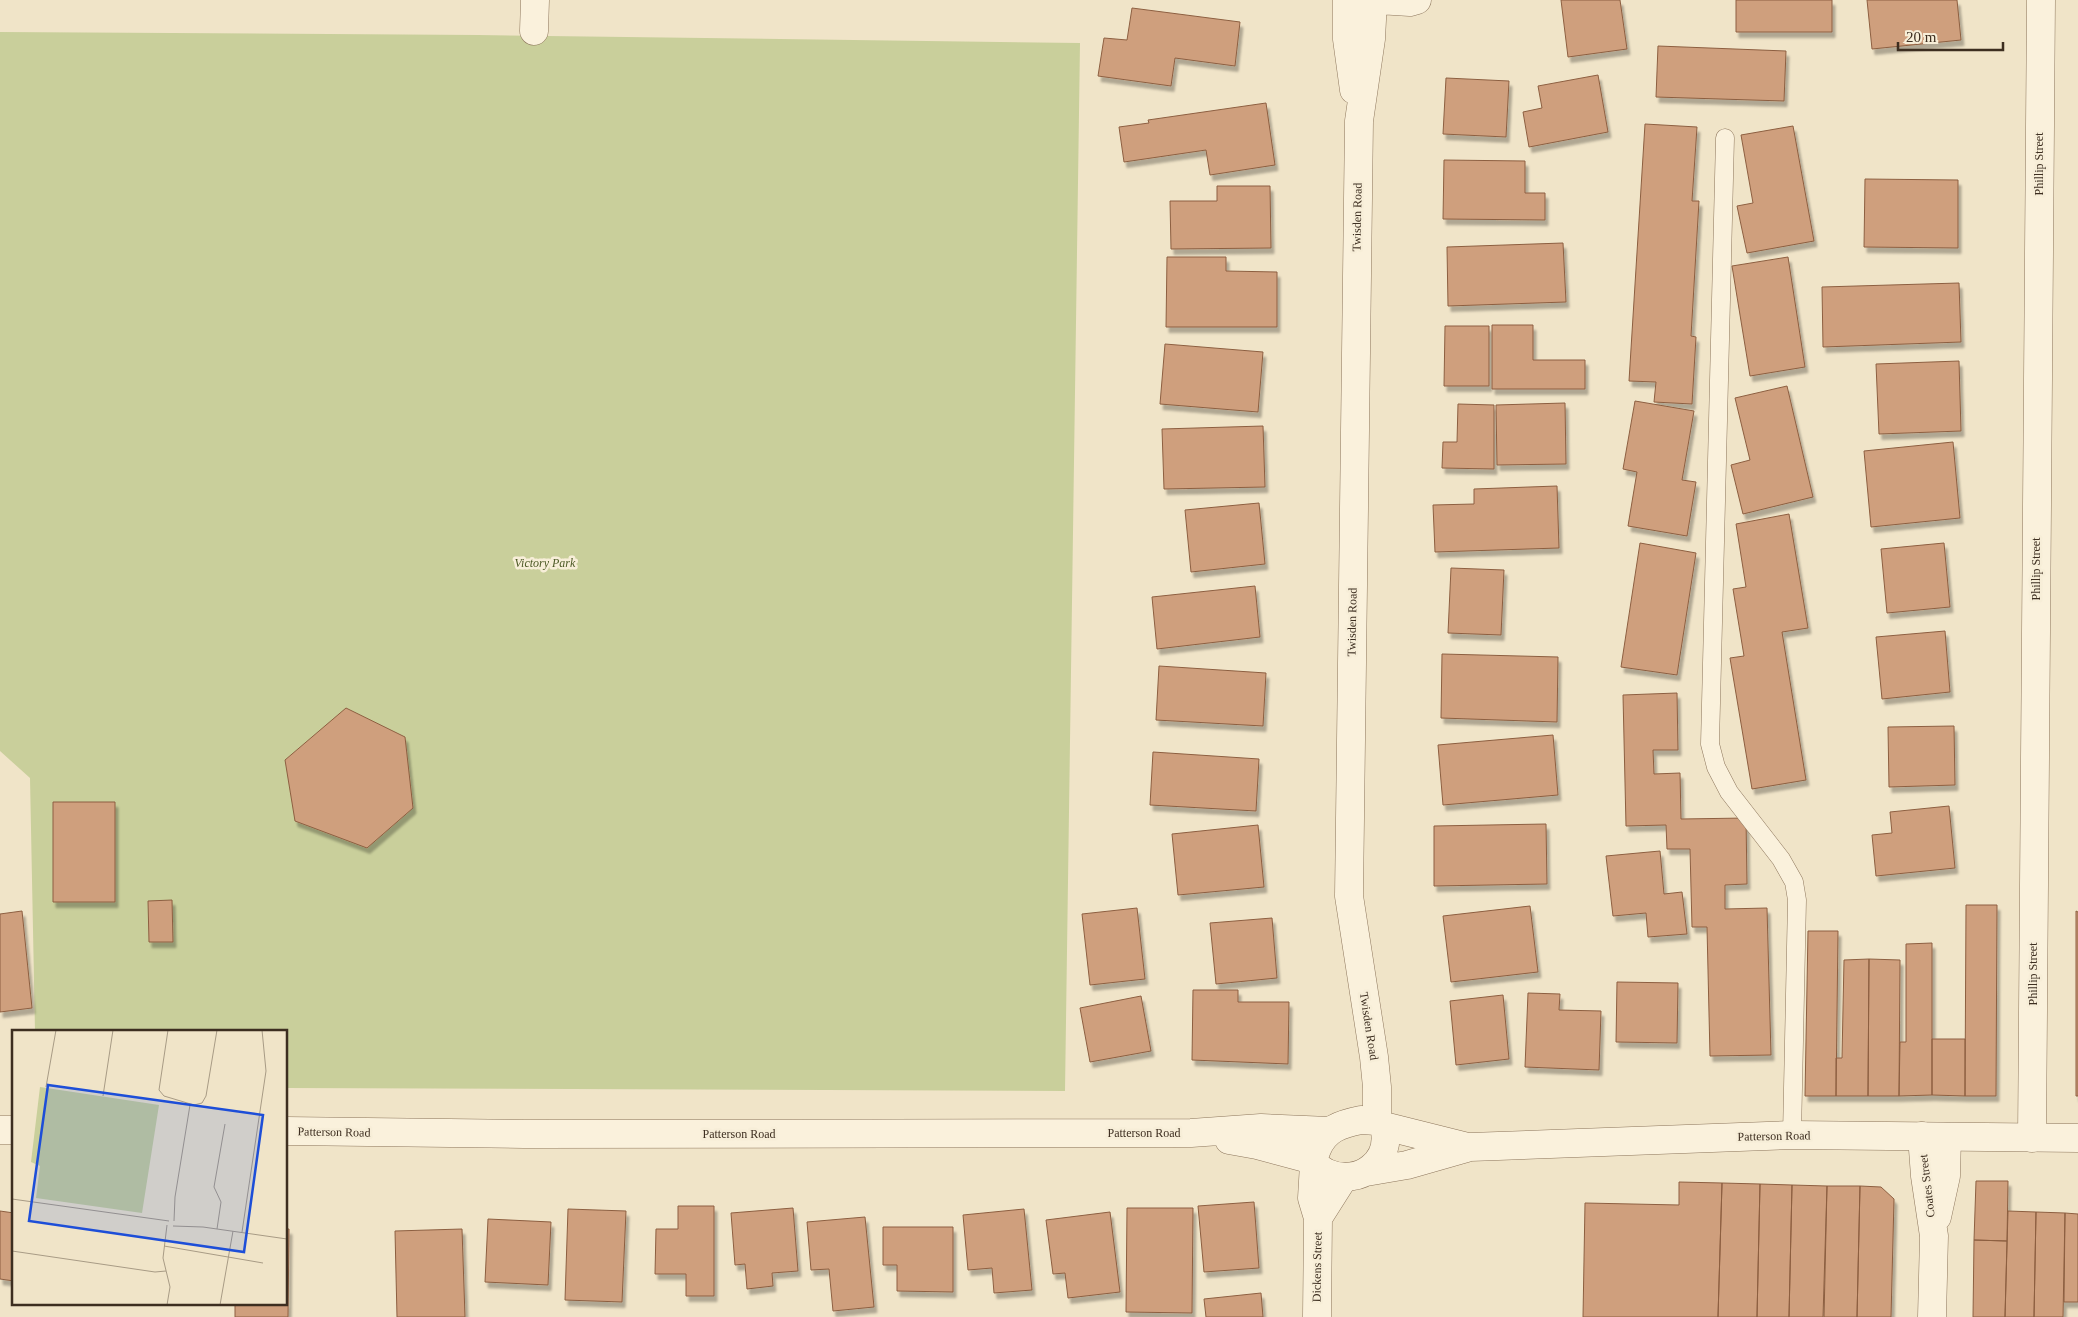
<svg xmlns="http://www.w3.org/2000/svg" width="2078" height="1317" font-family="Georgia,serif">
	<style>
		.green { fill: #c9cf9b }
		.building { fill: #cf9f7d; stroke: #8d5f41; filter: url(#shadow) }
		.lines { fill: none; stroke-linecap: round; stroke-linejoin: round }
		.service-casing { stroke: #8d765c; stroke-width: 19 }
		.minor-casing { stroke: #8d765c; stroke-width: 29 }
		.tertiary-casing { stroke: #8d765c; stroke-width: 29 }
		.service { stroke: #faf1dc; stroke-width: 18 }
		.minor { stroke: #faf1dc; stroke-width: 28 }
		.tertiary { stroke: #faf1dc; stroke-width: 28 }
		.labels { text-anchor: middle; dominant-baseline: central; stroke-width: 5; stroke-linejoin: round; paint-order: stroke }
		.street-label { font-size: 12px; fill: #3d2e20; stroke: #f7eed8 }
		.park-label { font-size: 12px; font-style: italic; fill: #4d5a26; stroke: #f7eed8 }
		.inset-road { fill: none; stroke: #a89b85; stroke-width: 1 }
		.view { fill: #1d4ed8; fill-opacity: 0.15; stroke: #1d4ed8; stroke-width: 2.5 }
		.inset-edge { fill: none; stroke: #3d2e20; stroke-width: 2.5 }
	</style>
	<defs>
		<filter id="shadow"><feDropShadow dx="3" dy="5.5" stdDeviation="1" flood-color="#0004"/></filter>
	</defs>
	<rect width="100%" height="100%" fill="#f0e4c8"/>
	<path class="green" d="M0,32L478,35L1080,43L1065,1091L286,1088V1031H35L30,778L0,751Z"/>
	<path class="building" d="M1561,0H1620L1627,49L1568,57Z
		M1736,0H1832V32H1736Z
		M1867,0H1957L1961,40L1872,49Z
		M1132,8L1240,22L1235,66L1175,58L1171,86L1098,76L1104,38L1127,40Z
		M1658,46L1786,51L1784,101L1656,97Z
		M1598,75L1608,132L1529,147L1523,112L1542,108L1538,86Z
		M1446,78L1509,81L1506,137L1443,134Z
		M1266,103L1275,165L1210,175L1206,150L1124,162L1119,127L1149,123L1148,120Z
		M1645,124L1697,127L1692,201H1699L1691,336L1696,337L1692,404L1654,402L1656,382L1629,381Z
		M1793,126L1814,241L1747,253L1737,206L1753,203L1741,135Z
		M1444,160L1525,161V193H1545V220L1443,219Z
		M1865,179L1958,180V248L1864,247Z
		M1217,186H1270L1271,248L1171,249L1170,201H1217Z
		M1563,243L1566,302L1448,306L1447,247Z
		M1167,257H1226V271L1277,272V327H1166Z
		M1788,257L1805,367L1750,376L1732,266Z
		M1959,283L1961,342L1823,347L1822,287Z
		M1492,325H1533V360H1585V389H1492Z
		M1445,326H1489V386H1444Z
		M1165,344L1263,352L1258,412L1160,404Z
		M1959,361L1961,431L1879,434L1876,364Z
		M1787,386L1813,497L1743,514L1731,465L1750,460L1735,398Z
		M1635,401L1694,411L1682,480L1696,482L1687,536L1628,526L1637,472L1623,469Z
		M1565,403L1566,464L1497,465L1496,405Z
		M1458,404L1494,405V469L1442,468L1443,442H1457Z
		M1263,426L1265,487L1164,489L1162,429Z
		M1953,442L1960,518L1871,527L1864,451Z
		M1557,486L1559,548L1435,552L1433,505L1474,504V489Z
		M1259,503L1265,564L1191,572L1185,510Z
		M1789,514L1808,628L1782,632L1806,780L1752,789L1730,658L1744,656L1733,589L1746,587L1736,524Z
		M1640,543L1696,553L1677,675L1621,667Z
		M1944,543L1950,607L1887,613L1881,549Z
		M1451,568L1504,570L1501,635L1448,633Z
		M1255,586L1260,637L1157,649L1152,597Z
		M1945,631L1950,692L1882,699L1876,637Z
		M1442,654L1558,657L1557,722L1441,718Z
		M1159,666L1266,673L1263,726L1156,720Z
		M1677,693L1678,750H1653L1654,774L1680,773L1681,819L1746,818L1747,884L1725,885V909L1767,908L1771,1055L1710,1056L1707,927H1692L1690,849H1667L1666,825L1626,826L1623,695Z
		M346,708L405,737L413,808L367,848L295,821L285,760Z
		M1954,726L1955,785L1889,787L1888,727Z
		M1553,735L1558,795L1443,805L1438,745Z
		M1153,752L1259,759L1256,811L1150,805Z
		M53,802H115V902H53Z
		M1949,806L1955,868L1876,876L1872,835L1892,833L1890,812Z
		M1546,824L1547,884L1434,886V826Z
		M1258,825L1264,887L1178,895L1172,834Z
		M1660,851L1664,894L1682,892L1687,934L1648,937L1646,913L1613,916L1606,856Z
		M172,900L173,942H149L148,901Z
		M1966,905H1997L1996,1096H1965Z
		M1530,906L1538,972L1451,982L1443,916Z
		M1137,908L1145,979L1090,985L1082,914Z
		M22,911L32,1008L0,1012V914Z
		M2076,911L2078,912V1096H2076Z
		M1272,918L1277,978L1216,984L1210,923Z
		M1808,931H1838L1836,1096H1805Z
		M1932,943V1095L1899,1096L1900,1042H1906V944Z
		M1869,959L1868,1096H1836V1058H1842L1844,960Z
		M1869,959L1900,960L1899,1096H1868Z
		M1617,982L1678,983L1677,1043L1616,1042Z
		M1193,990H1238V1002H1289L1288,1064L1192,1060Z
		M1528,993L1560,994L1559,1010L1601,1011L1599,1070L1525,1067Z
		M1503,995L1509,1059L1456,1065L1450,1001Z
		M1141,996L1151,1051L1090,1062L1080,1008Z
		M1932,1039H1965V1096L1932,1095Z
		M1976,1181H2008L2007,1241L1974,1240Z
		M1679,1182L1722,1183L1718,1317H1583L1585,1203L1679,1205Z
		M1722,1183L1760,1184L1757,1317H1718Z
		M1760,1184L1792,1185L1789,1317H1757Z
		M1792,1185L1827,1186L1823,1317H1789Z
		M1827,1186H1860L1857,1317H1824Z
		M1860,1186L1881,1187L1894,1199L1891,1317H1857Z
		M1254,1202L1259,1268L1204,1272L1198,1206Z
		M678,1206H714V1296H686V1274H655L656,1229H678Z
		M793,1208L798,1271L772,1273L773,1286L747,1289L745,1264L735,1265L731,1213Z
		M1127,1208H1193L1192,1313L1126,1312Z
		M568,1209L626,1211L622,1302L565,1300Z
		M1024,1209L1032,1290L994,1293L992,1268L968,1270L963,1215Z
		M0,1211L14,1213V1281L0,1279Z
		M2008,1211L2036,1212L2034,1317H2005Z
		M1110,1212L1120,1292L1068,1298L1065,1273L1053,1274L1046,1220Z
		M2036,1212L2065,1213L2063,1317H2034Z
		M2065,1213L2078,1214V1302H2064Z
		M865,1217L874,1307L833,1311L829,1269L811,1270L807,1222Z
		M488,1219L551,1222L548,1285L485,1282Z
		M883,1227H953V1292L897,1291V1265H883Z
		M286,1229H289L288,1317H235V1303H286Z
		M462,1229L465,1317H397L395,1231Z
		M1974,1240L2007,1241L2005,1317H1973Z
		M1261,1293L1263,1317H1206L1204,1299Z"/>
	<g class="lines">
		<g class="service-casing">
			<path id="service" d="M1725,138L1710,744L1716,767L1729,792L1781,859L1794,882L1797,900L1792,1135"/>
		</g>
		<g class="minor-casing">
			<path id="minor" d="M1347,0V39L1354,90
				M1373,0L1371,39L1359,121L1349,896L1374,1057L1377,1087V1121
				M1378,0L1410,2L1417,0
				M534,31L535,0
				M1922,1136L1925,1176L1934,1236L1932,1317
				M2032,1138L2041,0
				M1314,1164L1312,1198L1318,1218L1317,1317
				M1937,1217L1946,1176L1947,1137
				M1318,1218L1344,1177"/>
		</g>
		<g class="tertiary-casing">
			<path id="tertiary" d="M1361,1120L1377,1121L1384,1126C1393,1161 1360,1187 1327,1173C1323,1171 1318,1167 1314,1164C1313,1159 1315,1154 1317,1149C1325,1129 1341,1124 1361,1120Z
				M1384,1126L1468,1147
				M0,1130H14
				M286,1131L524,1134L1191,1133L1261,1128L1329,1131
				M1229,1140L1257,1145L1313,1160
				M1366,1172L1407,1165L1470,1147L1792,1135L2078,1138"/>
		</g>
		<use href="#service" class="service"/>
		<use href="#minor" class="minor"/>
		<use href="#tertiary" class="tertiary"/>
	</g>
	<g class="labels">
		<g class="street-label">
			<text transform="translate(2039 164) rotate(-90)">Phillip Street</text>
			<text transform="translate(1357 217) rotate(-89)">Twisden Road</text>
			<text transform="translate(2036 569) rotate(-90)">Phillip Street</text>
			<text transform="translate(1352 622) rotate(-89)">Twisden Road</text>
			<text transform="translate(2033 974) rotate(-90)">Phillip Street</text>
			<text transform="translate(1369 1026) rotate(81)">Twisden Road</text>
			<text transform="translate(334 1132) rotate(1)">Patterson Road</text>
			<text x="1144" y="1133">Patterson Road</text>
			<text x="739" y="1134">Patterson Road</text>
			<text transform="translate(1774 1136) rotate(-1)">Patterson Road</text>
			<text transform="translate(1927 1186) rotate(-97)">Coates Street</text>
			<text transform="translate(1317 1267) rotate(-89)">Dickens Street</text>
		</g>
		<g class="park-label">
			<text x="545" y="563">Victory Park</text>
		</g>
	</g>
	<g transform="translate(12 1030)">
		<rect width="275" height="275" fill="#f0e4c8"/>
		<path d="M28,57L147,75L130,183L24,168L28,136L19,132Z" fill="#c9cf9b"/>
		<path class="inset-road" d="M156,0L147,60L152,66L182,75L190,73L194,66L205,0M34,57L44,0M0,58V75M91,66L101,0M0,169L157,191M162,191L163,167L178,75M155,195L151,228L158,257L155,275M161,196L191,197L275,209M205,199L209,172L202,157L213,94M230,202L254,41L250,0M152,216L251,233M0,221L143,242L154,241M208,275L221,201"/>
		<path class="view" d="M36,55L251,85L232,222L17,191Z"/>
		<rect width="275" height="275" class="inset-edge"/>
	</g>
	<path d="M1898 42v8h105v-8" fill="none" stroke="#3d2e20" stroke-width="2.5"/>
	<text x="1906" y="42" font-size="15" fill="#3d2e20" stroke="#f7eed8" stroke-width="4" paint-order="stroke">20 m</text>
</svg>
